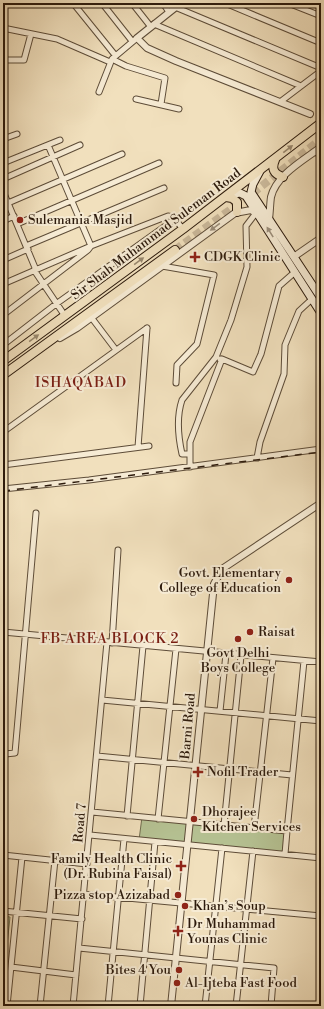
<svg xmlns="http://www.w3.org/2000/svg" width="324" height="1009" font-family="'Libre Bodoni',serif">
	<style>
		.green { fill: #b6c394; stroke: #716e50 }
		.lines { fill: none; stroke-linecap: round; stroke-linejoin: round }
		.trunk-tunnel { stroke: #cab89a; stroke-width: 8; stroke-dasharray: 8 4; stroke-linecap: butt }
		.minor-casing { stroke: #5d4c38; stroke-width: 7 }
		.tertiary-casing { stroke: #5d4c38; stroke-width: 8 }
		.secondary-casing { stroke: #2c1a0c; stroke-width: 9 }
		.trunk-casing { stroke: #2c1a0c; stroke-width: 10 }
		.minor { stroke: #f6ebd4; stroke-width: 5 }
		.tertiary { stroke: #f6ebd4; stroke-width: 6 }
		.secondary { stroke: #f6ebd4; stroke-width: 7 }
		.trunk { stroke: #f1e0bd; stroke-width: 8 }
		.rail { stroke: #2c1a0c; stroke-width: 1.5; stroke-dasharray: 7 7; stroke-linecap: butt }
		.oneway { fill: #98876d }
		.oneway2 { fill: #9b8d7a }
		.poi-dot { fill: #8f2418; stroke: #f6ebd4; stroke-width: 1.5 }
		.labels { text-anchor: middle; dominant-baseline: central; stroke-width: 4; stroke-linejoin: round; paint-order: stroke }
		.poi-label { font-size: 13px; fill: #2c1a0c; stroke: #f6ebd4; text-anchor: start }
		.street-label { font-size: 13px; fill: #2c1a0c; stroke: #f6ebd4 }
		.neighbourhood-label { font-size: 14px; letter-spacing: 1px; fill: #7a1f14; stroke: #f6ebd4 }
	</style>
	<rect width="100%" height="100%" fill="#f1e0bd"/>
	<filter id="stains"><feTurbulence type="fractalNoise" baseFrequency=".005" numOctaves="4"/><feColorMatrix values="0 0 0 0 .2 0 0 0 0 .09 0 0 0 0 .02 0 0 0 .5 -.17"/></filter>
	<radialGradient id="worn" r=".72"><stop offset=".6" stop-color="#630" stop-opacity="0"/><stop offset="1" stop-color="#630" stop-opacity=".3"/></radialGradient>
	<path class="green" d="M142,817L287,831L285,854L139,840Z
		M3,916L10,917L3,984Z"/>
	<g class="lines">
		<path class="trunk-tunnel" d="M175,250L253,193L321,139"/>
		<g class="minor-casing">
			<path id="minor" d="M73,3L115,55
				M102,3L132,41
				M132,3L151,27
				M163,3L169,12
				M225,3L321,43
				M288,3L321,16
				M175,7L321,68
				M154,24L301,86
				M3,28L57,39L110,62
				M112,59L126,66L165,78L161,104
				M3,60H24L31,34
				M99,92L112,59L137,38
				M136,99L179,109
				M280,102L321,71
				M3,139L17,134
				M316,151L321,158
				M3,163L60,140
				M3,179L80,145
				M3,191L36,270
				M8,203L122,154
				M3,221L14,216
				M17,224L159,163
				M26,246L164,188
				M3,260L28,249
				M162,266L214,275L197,344L177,365L176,383
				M34,270L65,316
				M3,284L91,246L168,216L173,217L183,229
				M3,315L88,250L91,246L48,145
				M91,317L116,350
				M3,345L56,304L175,219
				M222,359L253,372L261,354L279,286L295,272
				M3,432L147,328
				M138,447L147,328
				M190,454H182C178,436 176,418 182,400L216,357L231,320L247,267L246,226L256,213
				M257,458L260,442L284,374L285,345L299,311L312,299
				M3,465L149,446
				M190,467V442L222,359H220
				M3,489L89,480L321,449
				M3,632L321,662
				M112,643L118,550
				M102,700L321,721
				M220,711L226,654
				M97,756L292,775
				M3,772L5,754L15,753L36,513
				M92,812L287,831L285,854
				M127,816L143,646
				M158,819L176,649
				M224,825L241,656
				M254,828L273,658
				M287,831L304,661
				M90,835L321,858
				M3,855L87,864
				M84,894L321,916
				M3,911L82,919
				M79,948L274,968L271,1006
				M11,967L76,975
				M73,1005L84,1006
				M7,1006L22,857
				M40,1006L55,860
				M73,1006L107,642
				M108,1006L124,839
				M140,1006L155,842
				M205,1006L222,848
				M236,1006L253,851"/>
		</g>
		<g class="tertiary-casing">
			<path id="tertiary" d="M181,3L137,38L147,48L176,61L310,114
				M269,219C270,212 270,204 271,197C276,175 304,160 321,147
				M295,256L321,238
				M60,338L77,328L235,213L251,210L257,214
				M171,1006L214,584L222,569L321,503"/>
		</g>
		<g class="secondary-casing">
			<path id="secondary" d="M260,171L253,184L251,192L321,298
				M229,195L240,193L246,196L321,313"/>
		</g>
		<g class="trunk-casing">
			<path id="trunk" d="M275,160C271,169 274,174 283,177
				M226,197L232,198L237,202V212
				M3,361L183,229L321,123
				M3,375L175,250"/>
		</g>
		<use href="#minor" class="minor"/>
		<use href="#tertiary" class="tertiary"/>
		<use href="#secondary" class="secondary"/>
		<use href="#trunk" class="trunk"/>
		<path class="rail" d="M3,491L321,452"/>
	</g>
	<defs><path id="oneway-solid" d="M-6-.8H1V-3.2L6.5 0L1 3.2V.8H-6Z"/></defs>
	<g class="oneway">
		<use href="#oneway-solid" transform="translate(288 149) rotate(-38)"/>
		<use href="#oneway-solid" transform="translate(139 261) rotate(-36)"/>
		<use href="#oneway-solid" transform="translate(34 338) rotate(-36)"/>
	</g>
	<g class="oneway2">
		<use href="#oneway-solid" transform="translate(215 227) rotate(144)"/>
		<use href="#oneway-solid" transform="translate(270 232) rotate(-122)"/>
	</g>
	<g class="poi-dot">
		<circle cx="20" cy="220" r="4"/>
		<path d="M193 251h4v4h4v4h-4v4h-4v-4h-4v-4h4z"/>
		<circle cx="289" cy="580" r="4"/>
		<circle cx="250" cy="632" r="4"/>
		<circle cx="238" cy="639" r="4"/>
		<path d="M196 766h4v4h4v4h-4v4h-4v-4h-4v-4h4z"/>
		<circle cx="194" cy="819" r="4"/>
		<path d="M179 860h4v4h4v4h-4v4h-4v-4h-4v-4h4z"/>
		<circle cx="178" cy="895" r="4"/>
		<circle cx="185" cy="906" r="4"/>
		<path d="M176 925h4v4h4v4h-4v4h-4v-4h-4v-4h4z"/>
		<circle cx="179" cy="970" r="4"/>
		<circle cx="177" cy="983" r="4"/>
	</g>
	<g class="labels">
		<g class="poi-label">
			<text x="28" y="220">Sulemania Masjid</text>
			<text x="204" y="257">CDGK Clinic</text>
			<text x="281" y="573" text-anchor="end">Govt. Elementary<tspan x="281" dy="15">College of Education</tspan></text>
			<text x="258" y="632">Raisat</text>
			<text x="238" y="653" text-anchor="middle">Govt Delhi<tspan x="238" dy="15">Boys College</tspan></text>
			<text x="207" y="772">Nofil Trader</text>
			<text x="202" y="812">Dhorajee<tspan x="202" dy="15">Kitchen Services</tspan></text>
			<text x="172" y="859" text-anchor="end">Family Health Clinic<tspan x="172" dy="15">(Dr. Rubina Faisal)</tspan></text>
			<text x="170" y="895" text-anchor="end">Pizza stop Azizabad</text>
			<text x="193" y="906">Khan’s Soup</text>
			<text x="187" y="924">Dr Muhammad<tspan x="187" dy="15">Younas Clinic</tspan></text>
			<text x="171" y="970" text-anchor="end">Bites 4 You</text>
			<text x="185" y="983">Al-Ijteba Fast Food</text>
		</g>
		<g class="street-label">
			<text transform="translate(156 234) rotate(-37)">Sir Shah Muhammad Suleman Road</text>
			<text transform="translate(188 726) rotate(-85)">Barni Road</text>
			<text transform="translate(80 823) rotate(-85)">Road 7</text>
		</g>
		<g class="neighbourhood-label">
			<text x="81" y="383">ISHAQABAD</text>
			<text x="110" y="639">FB AREA BLOCK 2</text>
		</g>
	</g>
	<rect width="324" height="1009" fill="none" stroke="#f1e0bd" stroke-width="16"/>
	<rect x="4" y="4" width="316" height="1001" fill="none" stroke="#2c1a0c" stroke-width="2"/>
	<rect x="8" y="8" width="308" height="993" fill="none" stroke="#2c1a0c"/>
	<rect width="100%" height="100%" filter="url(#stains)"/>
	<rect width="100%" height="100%" fill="url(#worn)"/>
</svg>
